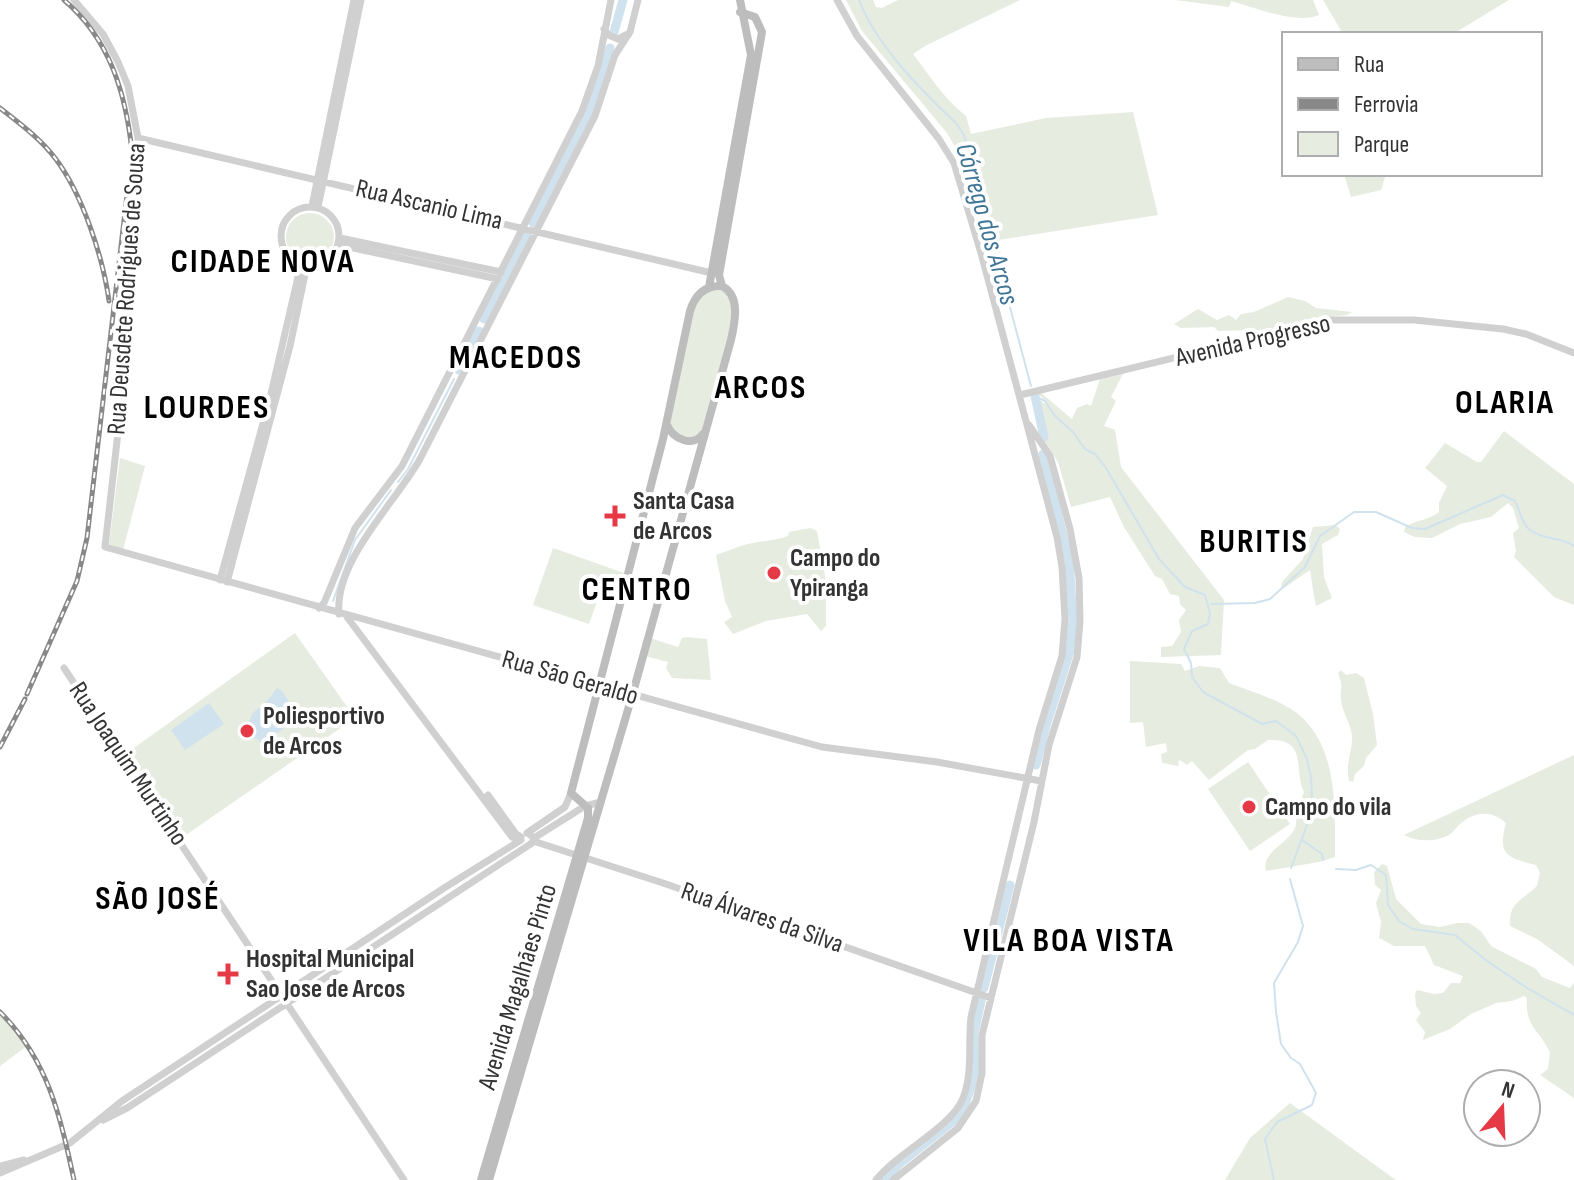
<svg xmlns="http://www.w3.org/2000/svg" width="1574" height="1180" font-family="'Sofia Sans Condensed',sans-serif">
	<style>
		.green { fill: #e6ecdf }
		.water { fill: #cfe2ee }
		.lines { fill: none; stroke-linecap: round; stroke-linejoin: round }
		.stream { stroke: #cfe2ee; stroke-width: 2 }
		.river { stroke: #cfe2ee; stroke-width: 9 }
		.tertiary { stroke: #d0d0d0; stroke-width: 7 }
		.secondary { stroke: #bdbdbd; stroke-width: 8 }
		.rail-casing { stroke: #888; stroke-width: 5 }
		.rail { stroke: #fff; stroke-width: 2; stroke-dasharray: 6; stroke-linecap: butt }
		.poi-dot { fill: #e63946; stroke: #fff; stroke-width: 3 }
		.labels { text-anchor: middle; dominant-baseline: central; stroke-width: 8; stroke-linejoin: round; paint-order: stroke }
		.street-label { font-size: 26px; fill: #333; stroke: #fff }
		.poi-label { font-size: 26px; font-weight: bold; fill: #333; stroke: #fff; text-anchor: start }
		.water-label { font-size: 28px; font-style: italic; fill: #3f7597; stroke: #fff }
		.district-label { font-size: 34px; font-weight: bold; letter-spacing: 2px; fill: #000; stroke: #fff }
	</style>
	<rect width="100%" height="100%" fill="#fff"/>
	<path class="green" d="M846,0H873L876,7L882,8L898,0H1020L925,46L913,54C930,76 944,99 966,116L971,134L1046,118L1133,112L1158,215L998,240L1001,255L990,258L962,159L947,133L862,31Z
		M1175,0H1313L1319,15C1297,25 1253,7 1231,1L1229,7Z
		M1323,0H1509L1453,34H1343Z
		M1344,174H1386L1381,190L1351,197Z
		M286 237a24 24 0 1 1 48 0a24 24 0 1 1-48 0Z
		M722,287L732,297L724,296L732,298L735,313L703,432L692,441L668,428L692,306L698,296Z
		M1288,297L1305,301L1316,308L1352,312L1347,315L1308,319L1289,329L1218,331L1214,327L1181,328L1174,324L1198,309L1217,320L1229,315L1236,320L1241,314L1254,312Z
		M1123,374L1111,397L1116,401L1104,426L1115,430L1121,467L1224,600L1221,655L1161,657V647L1172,646L1181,632L1179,620L1186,610L1180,604L1179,596L1170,594L1162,579L1155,576L1124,527L1110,497L1071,507L1058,462L1045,442L1038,399L1045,404L1046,401L1037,393L1040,392L1072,419L1077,408L1087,404L1091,406L1100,379Z
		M1504,431L1574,484V605L1554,597L1514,557L1516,551L1513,533L1519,528L1513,508L1508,503L1491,517L1460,524L1432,538L1415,537L1404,532L1405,527C1416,520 1429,520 1439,512V503L1447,486L1425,468L1445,443L1477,462H1481Z
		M120,458L145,466L123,550L109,545Z
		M1336,525L1340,529L1338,535L1322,544L1324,577L1332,598L1316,606C1313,593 1312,581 1310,570L1281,590L1282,582L1303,559L1313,527Z
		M810,528L817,531L826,582H850L851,589H826V626L821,631L807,614L766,621L733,634L724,622L732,617L725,601L716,555C726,552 738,546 748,544C760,541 775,541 788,536L789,532Z
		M553,548L624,573L619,587L604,582L589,624L533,605Z
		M295,633L355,718L183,837L124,755Z
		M687,637L707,639L711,680L672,678L666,668L668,662L645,656L650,638L678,647L682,638Z
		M1130,661L1181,664L1185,671L1199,666L1220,668L1229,683C1249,691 1272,697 1291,709C1339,740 1335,807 1335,857L1319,862L1266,871C1262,851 1286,845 1294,830C1298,823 1295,818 1297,810C1298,804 1302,799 1304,792C1293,770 1309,738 1268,740L1255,749L1248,750L1209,780L1192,761L1187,765L1180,760L1178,762L1179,766L1162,763L1161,754L1167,752L1166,743L1146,747L1143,722L1130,723Z
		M1341,670L1346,675L1356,673L1364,678L1373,714L1377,745L1366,758L1364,766L1355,774L1353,782L1349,781C1345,763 1353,750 1352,736C1351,725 1344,715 1342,705C1338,691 1345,690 1338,673Z
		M1574,755V966L1537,939L1510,926C1508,902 1523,900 1537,886L1540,873L1536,865C1507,858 1497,855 1506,823C1494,812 1478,810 1464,821C1458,824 1455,831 1449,835C1436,842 1417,842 1404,835Z
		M1248,762L1290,824L1250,851L1208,789Z
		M1382,864L1387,866L1396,899L1421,924L1440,927L1457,923H1469L1481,931L1491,946L1536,969L1542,977L1570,988L1574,983V1098L1540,1075L1548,1069L1550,1052C1538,1028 1525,1027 1527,998L1524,996L1512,1001L1496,1003L1471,1014L1450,1029L1423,1040L1425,1032L1416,1020L1421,1013L1416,1006L1415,994L1417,990L1434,994L1443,993L1451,983H1460L1463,976L1434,965L1425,946H1394L1379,938L1381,922L1376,903L1381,890L1375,885L1374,872Z
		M0,1013L27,1046L0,1066Z
		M1290,1103L1393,1178L1396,1180H1225L1250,1138Z"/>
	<path class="water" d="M277,688L282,691L298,715L295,721L261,744L258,739L253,738L246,731L252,714L268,700Z
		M209,703L224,724L185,750L171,730Z"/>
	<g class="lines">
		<path class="stream" d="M859,0C876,45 921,90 956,123L964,135L1031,386
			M1035,396L1045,401L1055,416L1073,432L1085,449L1095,454L1106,468L1159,559L1185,587L1205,595L1210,613L1208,624L1192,631L1184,649L1191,663L1192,677L1203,692L1262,724L1276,721L1296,736L1307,759L1311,777L1312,796L1306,828L1291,868
			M398,482L408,469L454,379
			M333,601L355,540L391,490
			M1211,604L1255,603L1270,599L1305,567L1320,536L1354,512H1376L1412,528L1425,529L1503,495L1515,501C1520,510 1521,523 1530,530C1543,540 1561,537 1574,546
			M1302,840L1322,854L1323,860
			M1336,869L1356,870L1371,865L1386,875L1388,905L1399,921L1413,929L1455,935L1487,961L1527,988L1574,1015
			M1274,1180L1265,1139L1277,1122L1312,1105L1316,1093L1300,1064L1291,1058L1281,1044L1276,1012L1274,983L1298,942L1303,926L1290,879"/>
		<path class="river" d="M614,32L623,0
			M533,223L590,110L610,48
			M484,319L527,234
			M459,370L479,331
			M1035,396L1044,437
			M1036,765L1046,726L1070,651L1073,620L1069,560L1043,454
			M984,988L1010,885
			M884,1180L899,1164L961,1115L975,1076L974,1033L981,1001"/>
		<path class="tertiary" d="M74,0L103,34L118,62L128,86L138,138V188L121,355V406L105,547L822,747L937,762L1041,781
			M837,0L857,36L939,139L954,163L981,253L1057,537L1062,567L1065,619L1062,656L1039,730L971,1017C968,1044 973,1073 963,1098C952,1127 898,1152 876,1180
			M604,29L608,35L618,39L628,34
			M138,138L716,274
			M312,206L354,0
			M281 236a29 29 0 1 1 58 0a29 29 0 1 1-58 0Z
			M318,207L361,0
			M340,238L501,272
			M339,245L498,279
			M1020,395L1331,320H1414L1503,329L1526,334L1574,353
			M220,580L270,398L301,264
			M227,582L290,346L307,265
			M319,608L324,603L355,528L402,466L582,111L598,66L611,0
			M339,614C334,561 396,502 420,459L595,116L615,55L630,32L638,0
			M347,617L512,837L520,839
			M64,668L404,1180
			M488,795L516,834L521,837
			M527,833L565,807L571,793
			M534,838L585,806L601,802
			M533,841L663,883L991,998
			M103,1120L127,1108L532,843L534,838L528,833
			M0,1166L24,1160
			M0,1173L70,1143L122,1101L444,888L521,840
			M893,1180L958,1128L976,1101L982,1073V1035L1034,822L1049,745L1077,657L1080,621L1079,578L1070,529L1050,456L1029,425"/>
		<path class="secondary" d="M722,286L719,275L762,32L755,17L740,12
			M709,287L751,55L740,0
			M667,425C673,439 693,448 703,434
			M481,1180L588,818V808L571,793L663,439L690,311C695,295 705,285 722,286C741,296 735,322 731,340L632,696L489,1180"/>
		<g class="rail-casing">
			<path id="rail" d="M0,108C19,123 40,138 55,158C82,193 103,257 109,301
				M27,694L77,581L87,538L132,152C126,94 110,39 64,0
				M0,747L25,699
				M0,1012C48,1060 60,1115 74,1180"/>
		</g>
		<use href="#rail" class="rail"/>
	</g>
	<g class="poi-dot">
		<path d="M611 504h8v8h8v8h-8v8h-8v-8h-8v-8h8z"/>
		<circle cx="774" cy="573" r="8"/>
		<circle cx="247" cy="731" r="8"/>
		<circle cx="1249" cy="807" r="8"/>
		<path d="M224 962h8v8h8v8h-8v8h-8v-8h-8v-8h8z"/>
	</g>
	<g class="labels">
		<g class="street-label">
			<text transform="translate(429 205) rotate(13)">Rua Ascanio Lima</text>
			<text transform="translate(127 289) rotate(-86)">Rua Deusdete Rodrigues de Sousa</text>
			<text transform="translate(1253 341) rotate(-13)">Avenida Progresso</text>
			<text transform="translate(570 678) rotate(16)">Rua São Geraldo</text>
			<text transform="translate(128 764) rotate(56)">Rua Joaquim Murtinho</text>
			<text transform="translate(762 918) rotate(19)">Rua Álvares da Silva</text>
			<text transform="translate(518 987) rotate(-73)">Avenida Magalhães Pinto</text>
		</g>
		<g class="poi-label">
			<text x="633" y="501">Santa Casa<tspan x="633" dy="30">de Arcos</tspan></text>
			<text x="790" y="558">Campo do<tspan x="790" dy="30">Ypiranga</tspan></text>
			<text x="263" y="716">Poliesportivo<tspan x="263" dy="30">de Arcos</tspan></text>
			<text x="1265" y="807">Campo do vila</text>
			<text x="246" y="959">Hospital Municipal<tspan x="246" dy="30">Sao Jose de Arcos</tspan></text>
		</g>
		<g class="water-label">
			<text transform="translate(987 224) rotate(74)">Córrego dos Arcos</text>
		</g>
		<g class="district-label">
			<text x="263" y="261">CIDADE NOVA</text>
			<text x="516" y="357">MACEDOS</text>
			<text x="761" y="387">ARCOS</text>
			<text x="1505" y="402">OLARIA</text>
			<text x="207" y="407">LOURDES</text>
			<text x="1254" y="541">BURITIS</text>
			<text x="637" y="589">CENTRO</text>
			<text x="158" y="898">SÃO JOSÉ</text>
			<text x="1069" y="940">VILA BOA VISTA</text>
		</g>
	</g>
	<rect x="1282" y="32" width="260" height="144" fill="#ffffff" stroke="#adadad" stroke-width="2"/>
	<rect x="1298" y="58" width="40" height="12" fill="#bdbdbd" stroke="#adadad" stroke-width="2"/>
	<text x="1354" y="72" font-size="24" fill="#333333">Rua</text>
	<rect x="1298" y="98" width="40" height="12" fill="#888888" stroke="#adadad" stroke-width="2"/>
	<text x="1354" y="112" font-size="24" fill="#333333">Ferrovia</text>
	<rect x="1298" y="132" width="40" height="24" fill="#e6ecdf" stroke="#adadad" stroke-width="2"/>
	<text x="1354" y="152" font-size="24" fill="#333333">Parque</text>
	<g transform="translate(1502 1108) rotate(19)"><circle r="38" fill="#ffffff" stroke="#adadad" stroke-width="2"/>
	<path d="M0-6L14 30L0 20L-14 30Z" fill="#e63946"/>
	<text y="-12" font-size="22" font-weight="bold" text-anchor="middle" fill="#333333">N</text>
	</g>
</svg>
